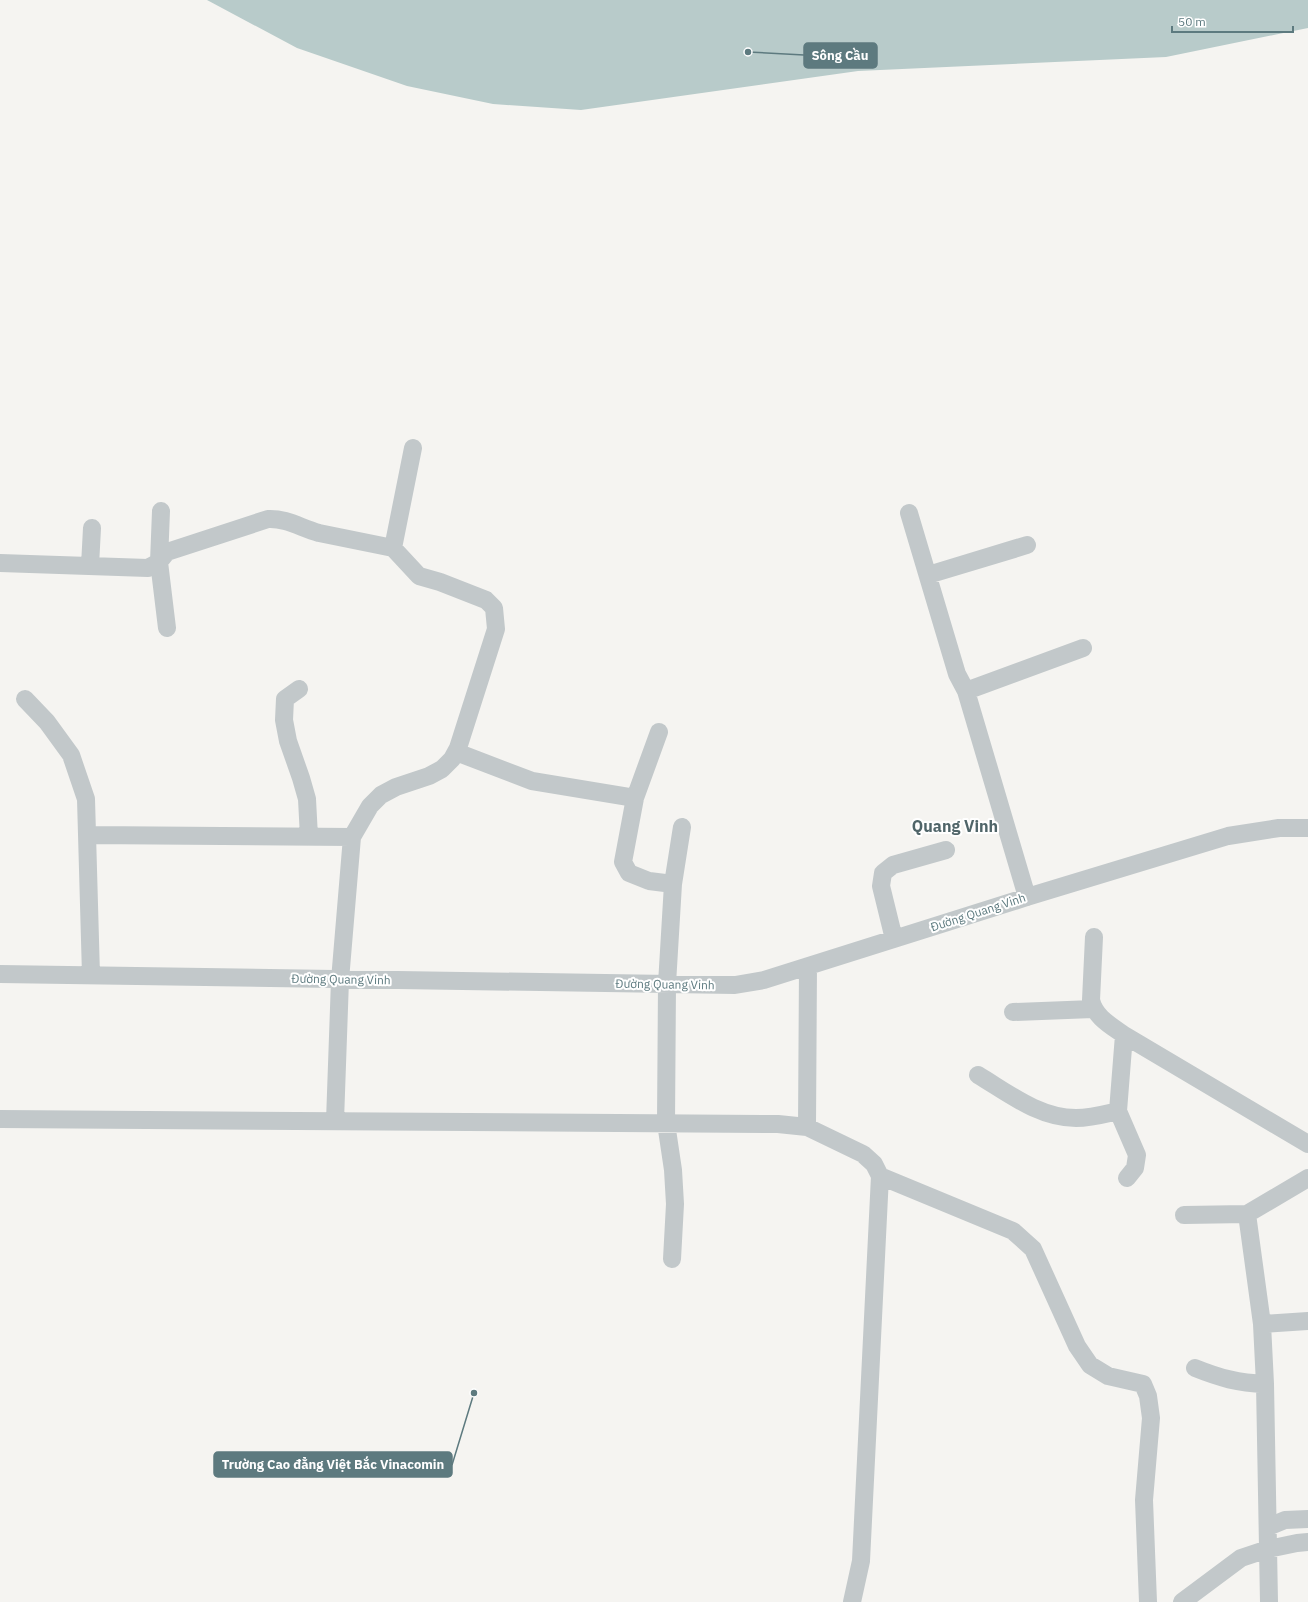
<svg xmlns="http://www.w3.org/2000/svg" width="1308" height="1602" font-family="'IBM Plex Sans',sans-serif">
	<style>
		.water { fill: #b8cbca }
		.lines { fill: none; stroke-linecap: round; stroke-linejoin: round }
		.minor { stroke: #c2c8ca; stroke-width: 18 }
		.labels { text-anchor: middle; dominant-baseline: central; stroke-width: 4; stroke-linejoin: round; paint-order: stroke }
		.street-label { font-size: 12px; fill: #5d7a7f; stroke: #fff }
		.district-label { font-size: 16px; font-weight: bold; fill: #506569; stroke: #fff }
		.leader { fill: none; stroke: #5d7a7f; stroke-width: 1.5 }
		.callout-dot { fill: #5d7a7f; stroke: #fff; stroke-width: 1.5 }
		.callout { fill: #5d7a7f; stroke: #5d7a7f; stroke-width: 1.5 }
		.callout-label { font-size: 13px; text-anchor: middle; font-weight: bold; fill: #fff }
	</style>
	<rect width="100%" height="100%" fill="#f5f4f1"/>
	<path class="water" d="M207,0H1308V28L1166,57L858,71L581,110L493,104L407,86L297,48Z"/>
	<g class="lines">
		<path class="minor" d="M161,511L159,562L167,628
			M909,513L957,674L966,691L1027,897
			M393,548L413,448
			M0,563L148,568L159,562L167,552L268,519C286,518 301,528 319,533L393,548L419,576L440,582L486,600L494,608L496,629L458,748L452,759L442,769L429,776L396,787L381,795L370,806L352,837L340,980L335,1121
			M90,566L92,528
			M928,575L1027,545
			M299,689L285,699L284,720L288,741L301,778L307,799L309,837
			M966,691L1083,648
			M25,699L47,722L71,755L86,799L91,975
			M659,732L635,798L623,862L629,873L649,881L673,884
			M456,752L532,781L635,798
			M88,835L352,837
			M1094,937L1091,1000C1095,1017 1110,1025 1124,1035L1118,1111L1137,1155L1135,1168L1127,1178
			M894,939L881,886L883,873L893,865L946,850
			M0,974L735,985L764,980L1027,897L1228,836L1279,828H1308
			M1013,1012L1093,1009
			M1124,1035L1308,1144
			M978,1075C1008,1093 1039,1118 1076,1118C1090,1118 1105,1114 1118,1111
			M0,1119L778,1124L807,1127L863,1154L874,1164L880,1176L861,1561L852,1602
			M807,1127L808,966
			M880,1176L1013,1231L1033,1249L1077,1346L1090,1365L1108,1376L1143,1384L1148,1396L1151,1418L1144,1500L1148,1602
			M1247,1214L1262,1324L1265,1384L1269,1602
			M1184,1215L1247,1214L1308,1178
			M672,1259L675,1204L673,1170L666,1123L667,984L673,884L682,827
			M1262,1324L1308,1321
			M1195,1368C1220,1378 1238,1383 1265,1384
			M1268,1527L1285,1520L1308,1519
			M1182,1602L1241,1558L1268,1549L1297,1543L1308,1542"/>
	</g>
	<g class="labels">
		<g class="street-label">
			<text transform="translate(978 912) rotate(-18)">Đường Quang Vinh</text>
			<text transform="translate(341 979) rotate(1)">Đường Quang Vinh</text>
			<text transform="translate(665 984) rotate(1)">Đường Quang Vinh</text>
		</g>
		<g class="district-label">
			<text x="955" y="826">Quang Vinh</text>
		</g>
	</g>
	<path class="leader" d="M748 52L804 55M474 1393L452 1465"/>
	<g class="callout-dot">
		<circle cx="748" cy="52" r="4"/>
		<circle cx="474" cy="1393" r="4"/>
	</g>
	<g class="callout">
		<rect x="804" y="43" width="73" height="25" rx="4"/>
		<rect x="214" y="1452" width="238" height="25" rx="4"/>
	</g>
	<g class="callout-label">
		<text x="840" y="60">Sông Cầu</text>
		<text x="333" y="1469">Trường Cao đẳng Việt Bắc Vinacomin</text>
	</g>
	<path d="M1172 26v6h121v-6" fill="none" stroke="#5d7a7f" stroke-width="2"/>
	<text x="1178" y="26" font-size="12" fill="#5d7a7f" stroke="#ffffff" stroke-width="3" paint-order="stroke">50 m</text>
</svg>
